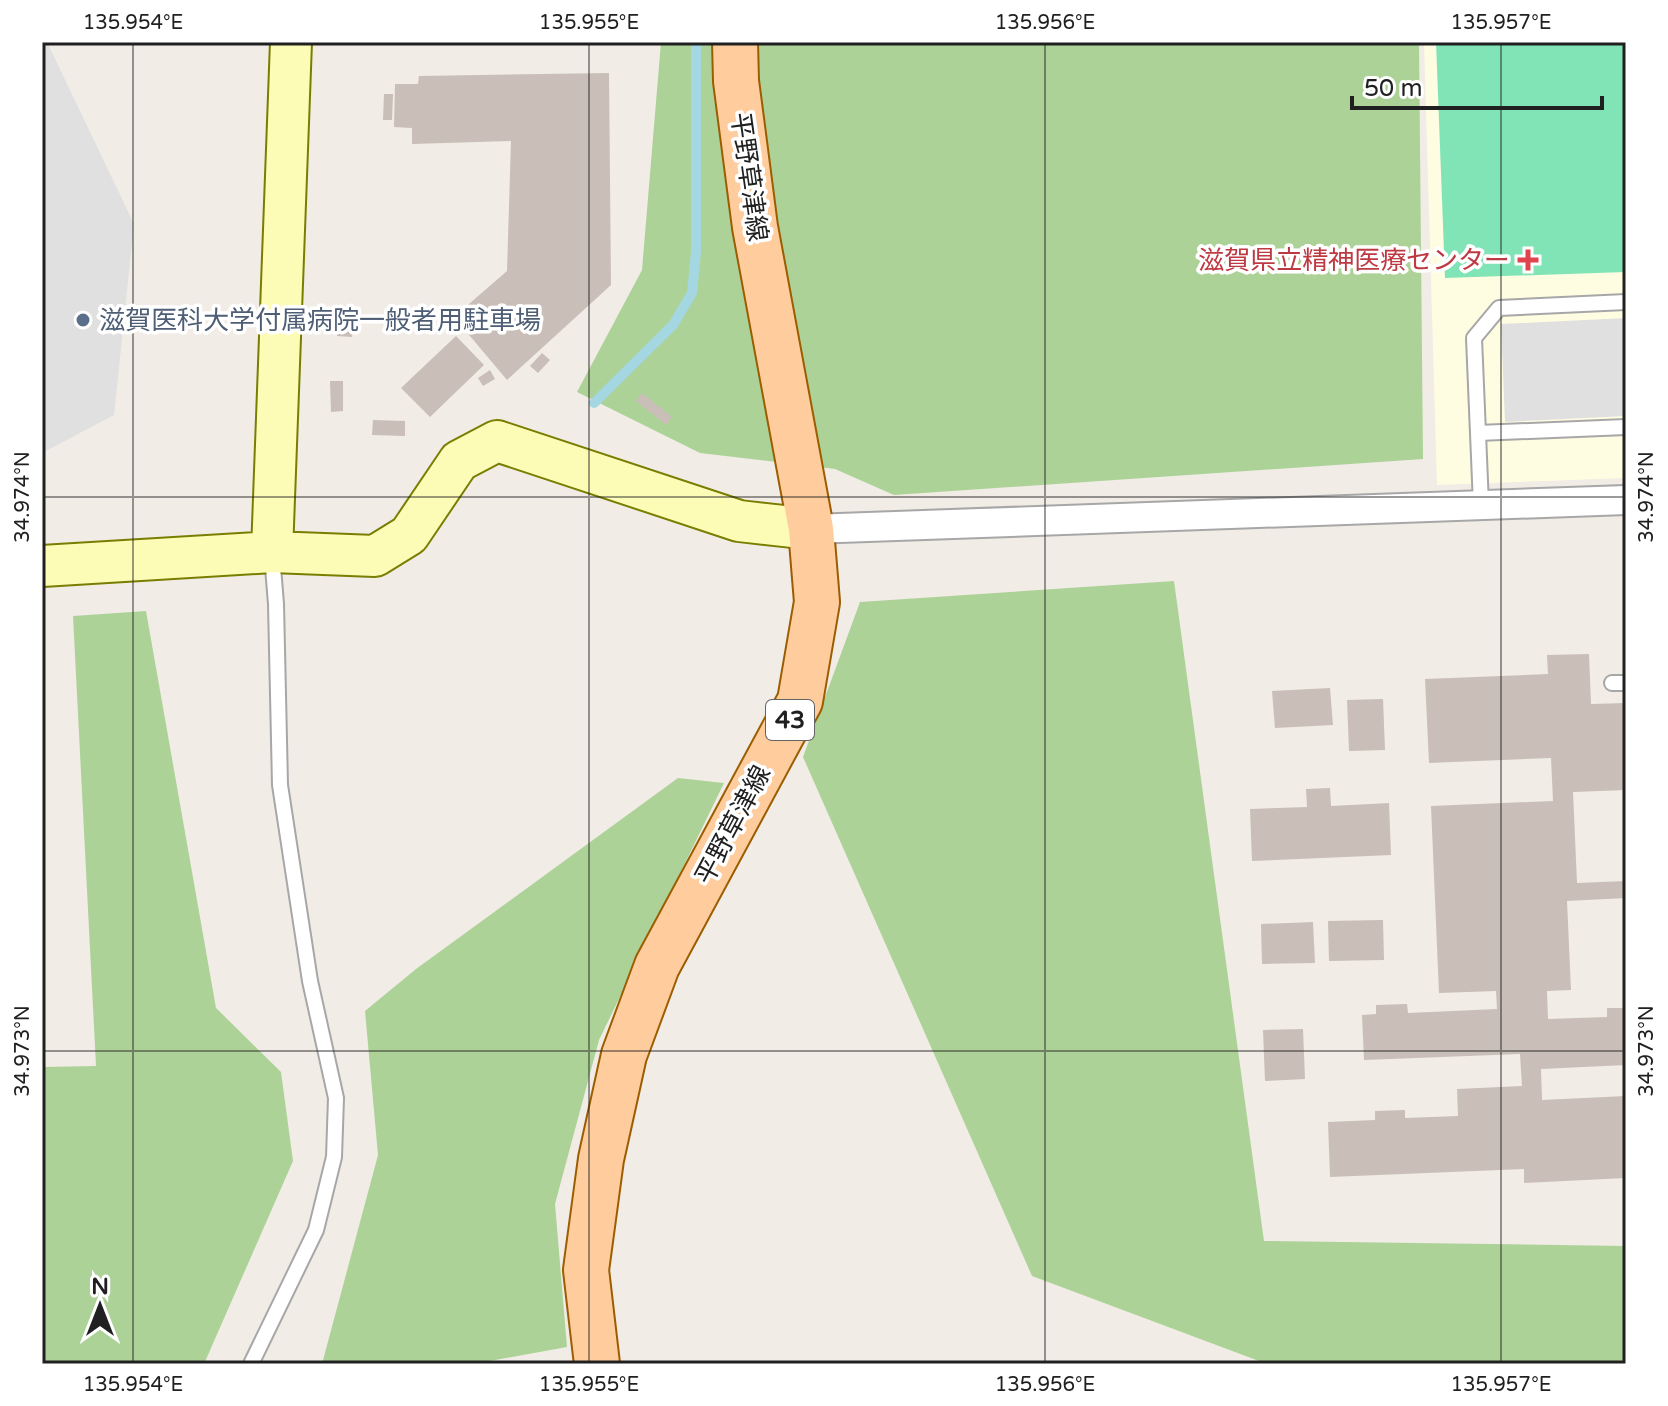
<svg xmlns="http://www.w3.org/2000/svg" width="1668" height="1406" font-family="'Varela Round','Noto Sans JP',sans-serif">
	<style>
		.education { fill: #fffde1 }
		.forest { fill: #add298 }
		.pitch { fill: #80e4b6 }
		.parking { fill: #e0e0e0 }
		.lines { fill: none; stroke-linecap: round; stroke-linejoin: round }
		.stream { stroke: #a4d7e1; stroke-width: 10 }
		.building { fill: #c9beb8 }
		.lane-casing { stroke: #a7a7a7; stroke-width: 18 }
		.street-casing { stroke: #a7a7a7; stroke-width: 32 }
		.secondary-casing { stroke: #797e00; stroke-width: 44 }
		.primary-casing { stroke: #9c5d00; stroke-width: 48 }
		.lane { stroke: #fff; stroke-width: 14 }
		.street { stroke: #fff; stroke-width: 28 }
		.secondary { stroke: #fdfcb7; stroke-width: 40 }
		.primary { stroke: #ffcd9d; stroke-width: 44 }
		.ticks { fill: none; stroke: #202020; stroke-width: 2; stroke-opacity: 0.45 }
		.health-dot { fill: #e0444e; stroke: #fff; stroke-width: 3 }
		.service-dot { fill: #5c6f8a; stroke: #fff; stroke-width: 3 }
		.labels { text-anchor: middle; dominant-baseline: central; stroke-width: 7; stroke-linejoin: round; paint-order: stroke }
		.shield { fill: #fff; stroke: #636363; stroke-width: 2 }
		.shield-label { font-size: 24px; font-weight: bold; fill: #202020 }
		.street-label { font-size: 26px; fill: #202020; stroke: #fff }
		.health-label { font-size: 26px; fill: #be3a42; stroke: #fff; text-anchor: end }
		.service-label { font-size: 26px; fill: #4e5e75; stroke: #fff; text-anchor: start }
		.neatline { fill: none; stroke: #202020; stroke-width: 3 }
		.ticks-label { font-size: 20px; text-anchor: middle; fill: #202020 }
	</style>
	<rect width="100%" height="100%" fill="#f1ece6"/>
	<path class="education" d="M1424,42H1626V478L1437,485Z"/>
	<path class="forest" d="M661,42H1419L1423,459L894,495L835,469L700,453L577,392L642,270Z
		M1174,581L1264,1241L1626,1246V1364H1267L1032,1276L803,757L860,602Z
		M146,611L216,1008L281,1072L293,1161L204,1364H42V1067L96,1066L73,616Z
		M678,778L724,783L599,1040L555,1204L567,1347L473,1364H322L378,1155L365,1011L416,969Z"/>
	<path class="pitch" d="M1436,42H1626V272L1445,278Z"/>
	<path class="parking" d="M42,42H47L134,224L114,415L42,453Z
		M1626,318V416L1505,422L1501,324Z"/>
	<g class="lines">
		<path class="stream" d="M594,403L673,325L692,293L696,252V42"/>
	</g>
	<path class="building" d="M609,73L611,285L507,380L454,317L507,271L511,141L412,144V128L394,127L395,84H418L419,76Z
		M384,94H393L392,120H383Z
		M340,305L355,307L352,337L337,336Z
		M456,336L484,365L430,417L401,388Z
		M542,353L550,360L538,373L530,366Z
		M490,370L495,379L483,386L478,378Z
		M330,381H343V411L331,412Z
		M642,393L672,417L666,425L636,401Z
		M373,420L405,421V436L372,435Z
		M1589,654L1591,704L1626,703V790L1573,792L1577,883L1626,881V898L1567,901L1571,990L1547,991L1548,1019L1607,1017V1008H1626V1065L1541,1069L1542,1100L1626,1096V1178L1524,1183V1169L1330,1177L1328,1122L1375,1120V1111L1405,1110V1118L1458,1116L1457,1089L1522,1086L1520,1054L1364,1060L1362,1015L1376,1014V1005L1407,1004L1408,1013L1497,1009L1496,991L1439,993L1431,806L1553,801L1551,758L1429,763L1425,679L1548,674L1547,655Z
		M1330,688L1333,725L1275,728L1272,691Z
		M1383,699L1385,750L1349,751L1347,700Z
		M1330,788L1331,806L1389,803L1391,855L1252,861L1250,809L1307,807L1306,789Z
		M1383,920L1384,960L1329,961L1328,921Z
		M1313,922L1315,963L1262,964L1261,924Z
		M1303,1029L1305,1079L1265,1081L1263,1030Z"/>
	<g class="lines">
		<g class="lane-casing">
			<path id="lane" d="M1478,433L1626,427
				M1481,505L1474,338L1499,308L1626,302
				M1612,683H1626
				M251,1364L316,1230L334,1157L336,1098L310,981L280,785L276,604L272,555"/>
		</g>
		<g class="street-casing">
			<path id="street" d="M811,529L1626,500"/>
		</g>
		<g class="secondary-casing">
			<path id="secondary" d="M272,552L291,42
				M42,566L272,552L375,556L409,535L459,461L497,441L739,521L811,529"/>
		</g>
		<g class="primary-casing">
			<path id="primary" d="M597,1364L586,1270L601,1159L624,1055L657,966L800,701L817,602L811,529L755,227L736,81L735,42"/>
		</g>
		<use href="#lane" class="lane"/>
		<use href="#street" class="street"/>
		<use href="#secondary" class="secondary"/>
		<use href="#primary" class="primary"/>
	</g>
	<path class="ticks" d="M133,42V1364M589,42V1364M1045,42V1364M1501,42V1364M42,497H1626M42,1051H1626"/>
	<path class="health-dot" d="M1524 248h8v8h8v8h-8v8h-8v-8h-8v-8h8z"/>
	<circle class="service-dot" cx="83" cy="320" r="8"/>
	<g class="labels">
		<rect class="shield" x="766" y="700" width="48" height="40" rx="6"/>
		<g class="shield-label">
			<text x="790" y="720">43</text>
		</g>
		<g class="street-label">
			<text transform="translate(749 177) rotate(82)">平野草津線</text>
			<text transform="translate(733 825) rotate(-62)">平野草津線</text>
		</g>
		<g class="health-label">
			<text x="1510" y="260">滋賀県立精神医療センター</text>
		</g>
		<g class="service-label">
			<text x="99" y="320">滋賀医科大学付属病院一般者用駐車場</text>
		</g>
	</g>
	<rect width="1668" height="1406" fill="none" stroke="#ffffff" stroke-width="88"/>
	<g transform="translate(100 1306)" stroke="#ffffff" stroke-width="6" paint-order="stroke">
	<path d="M0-6L14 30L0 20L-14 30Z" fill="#202020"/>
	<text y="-12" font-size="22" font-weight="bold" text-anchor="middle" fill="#202020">N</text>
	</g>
	<path d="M1352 96v12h250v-12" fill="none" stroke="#202020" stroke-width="4"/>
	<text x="1364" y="96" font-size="24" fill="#202020" stroke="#ffffff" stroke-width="6" paint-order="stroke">50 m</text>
	<rect x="44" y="44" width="1580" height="1318" class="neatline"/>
	<g class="ticks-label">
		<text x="133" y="29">135.954°E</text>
		<text x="589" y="29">135.955°E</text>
		<text x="1045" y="29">135.956°E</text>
		<text x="1501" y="29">135.957°E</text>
		<text transform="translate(22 497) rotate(-90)" y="7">34.974°N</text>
		<text transform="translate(1646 497) rotate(-90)" y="7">34.974°N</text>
		<text transform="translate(22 1051) rotate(-90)" y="7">34.973°N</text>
		<text transform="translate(1646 1051) rotate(-90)" y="7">34.973°N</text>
		<text x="133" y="1391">135.954°E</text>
		<text x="589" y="1391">135.955°E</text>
		<text x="1045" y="1391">135.956°E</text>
		<text x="1501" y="1391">135.957°E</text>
	</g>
</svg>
